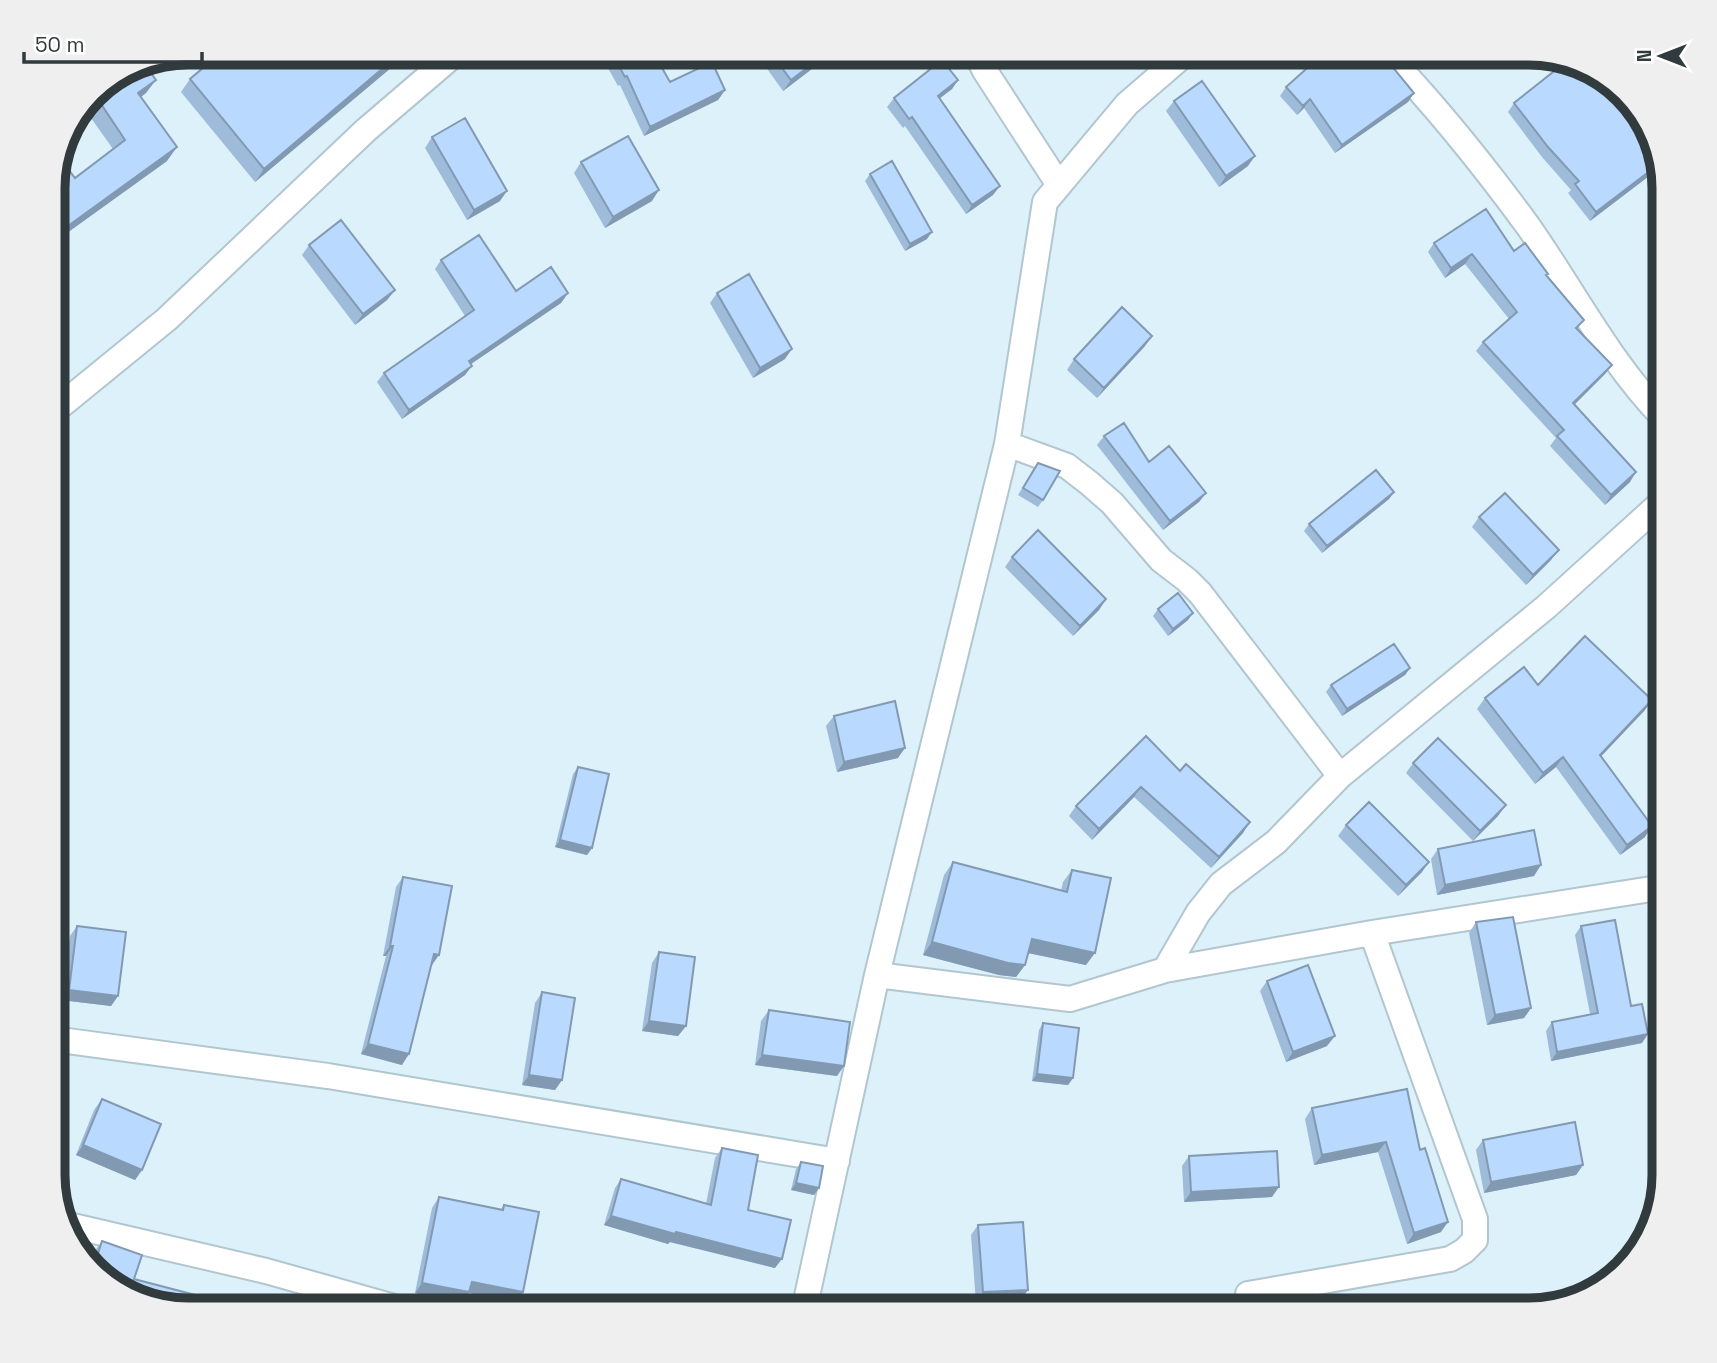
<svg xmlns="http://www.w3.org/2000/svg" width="1717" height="1363" font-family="'Space Grotesk',sans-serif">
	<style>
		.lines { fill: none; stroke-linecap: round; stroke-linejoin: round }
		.minor-casing { stroke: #b2c6cf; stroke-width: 28 }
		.minor { stroke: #fff; stroke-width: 24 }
		.wall { fill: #9fbbda }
		.shaded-wall { fill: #8299b2 }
		.building { fill: #b9dafe; stroke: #8299b2; stroke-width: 2 }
		.rim { fill: none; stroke: #313a3d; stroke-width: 9 }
	</style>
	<rect width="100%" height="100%" fill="#dcf1fa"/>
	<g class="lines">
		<g class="minor-casing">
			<path id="minor" d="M976,53L985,71L1059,185
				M1385,53C1436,106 1484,166 1528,226C1573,290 1609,362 1664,418
				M53,412L167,319L366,130L456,53
				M1007,444L1067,466L1089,483L1112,503L1161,560L1187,580L1200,593L1340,776
				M1165,970L1198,913L1221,884L1276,842L1340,776L1546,607L1664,500
				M877,975L1070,999L1165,970L1372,933L1664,887
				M53,1039L328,1076L837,1161
				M64,1224L266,1271L405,1310
				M1248,1294L1450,1259L1464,1251L1475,1240V1219L1372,933
				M804,1310L877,975L1007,444L1045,202L1127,104L1186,53"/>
		</g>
		<use href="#minor" class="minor"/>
	</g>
	<path class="wall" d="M222,52H404L398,62L255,182L181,92L190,79Z
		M599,52H653L670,82L725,90L718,100L644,136L620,85L618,86Z
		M755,52H830L825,59L783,91Z
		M1388,67L1414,93L1408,102L1335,153L1304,108L1297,115L1280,96L1286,87Z
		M958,80L952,89L940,98L993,195L966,214L905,126L903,128L887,107L894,98Z
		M98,86L146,93L141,97L167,161L53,243V179L75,178L113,149L91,118L75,129L70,123Z
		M1174,101L1248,166L1219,187L1166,111Z
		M1514,103L1651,128L1663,183L1653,173L1590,221L1568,193L1571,190L1542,157L1508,112Z
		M432,137L500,201L467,220L425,148Z
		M581,162L652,201L605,228L574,173Z
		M870,174L927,239L905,251L865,181Z
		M1434,243L1514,251L1548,274L1547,276L1578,329L1612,365L1605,374L1574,405L1630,482L1605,505L1550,446L1556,438L1476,351L1483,342L1509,319L1465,264L1445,278L1428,252Z
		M309,245L395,290L387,300L355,325L302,255Z
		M441,260L516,291L568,293L561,303L471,364L465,375L402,419L377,382L384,373L465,316L435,269Z
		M717,293L785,359L753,378L710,303Z
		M1145,346L1097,398L1067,370L1074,359Z
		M1104,436L1149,462L1206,493L1199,502L1163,530L1097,445Z
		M1038,463L1043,500L1038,507L1018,495Z
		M1394,492L1389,499L1322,553L1304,531L1309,524Z
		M1479,517L1551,560L1526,585L1472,527Z
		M1012,557L1106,599L1099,610L1073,636L1005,567Z
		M1158,609L1188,620L1168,636L1153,616Z
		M1410,668L1405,675L1342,716L1326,692L1331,685Z
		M1538,685L1645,710L1601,756L1645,837L1620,855L1556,767L1535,784L1477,709L1485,698Z
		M834,716L898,758L837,772L826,726Z
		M1413,763L1498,816L1473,841L1406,773Z
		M578,767L592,848L587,855L555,847L573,774Z
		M1180,771L1243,833L1211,868L1134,797L1092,840L1069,816L1076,806Z
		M1346,825L1422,872L1398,896L1338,836Z
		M1438,849L1534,876L1437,895L1431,859Z
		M953,862L1061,891L1063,882L1072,870L1086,965L1028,953L1025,965L1016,977L999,975L923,955L944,875Z
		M403,877L432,965H431L402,1065L361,1054L386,956H383L396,887Z
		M1476,922L1531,1008L1524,1018L1487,1025L1469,933Z
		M77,926L118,996L111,1006L61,1000L70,936Z
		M1581,926L1631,1006L1642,1043L1551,1061L1546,1031L1552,1022L1590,1014L1575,935Z
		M659,952L686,1026L678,1036L642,1031L652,963Z
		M1267,981L1327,1046L1286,1062L1260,991Z
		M542,992L562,1080L555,1090L522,1085L535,1003Z
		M769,1010L837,1076L755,1065L761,1021Z
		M1043,1023L1073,1078L1068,1085L1032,1081L1039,1030Z
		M102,1099L142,1170L135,1180L76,1155L94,1110Z
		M1312,1108L1420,1150L1441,1232L1407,1244L1378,1152L1314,1165L1305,1119Z
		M1483,1140L1583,1165L1576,1175L1484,1193L1476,1150Z
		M722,1148L748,1210L775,1268L670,1242L668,1244L604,1225L615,1188L621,1179L706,1204L715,1158Z
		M1189,1156L1272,1197L1184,1202L1182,1166Z
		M801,1162L819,1188L814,1195L791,1190L796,1169Z
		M439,1197L501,1209L504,1205L516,1303L469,1293L462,1303L415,1293L432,1208Z
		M978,1225L1028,1290L1020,1300L976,1303L971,1235Z
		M102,1241L99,1277L90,1266L94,1252Z"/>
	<path class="shaded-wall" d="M402,52H404L398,62L255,182L264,169Z
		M828,52H830L825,59L783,91L791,80Z
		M156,80L146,93L128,106L138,93Z
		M958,80L952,89L931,105L938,96Z
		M725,90L718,100L644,136L650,127Z
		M1414,93L1408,102L1335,153L1342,145Z
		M1310,99L1304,108L1297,115L1303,106Z
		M101,104L91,118L75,129L84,115Z
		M177,147L167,161L53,243L61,231Z
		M1255,156L1248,166L1219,187L1226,176Z
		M1659,165L1653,173L1590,221L1596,212Z
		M1000,186L993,195L966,214L972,205Z
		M659,190L652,201L605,228L613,217Z
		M507,191L500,201L467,220L474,210Z
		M932,232L927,239L905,251L910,244Z
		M1472,254L1465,264L1445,278L1451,268Z
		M395,290L387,300L355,325L363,314Z
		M568,293L561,303L462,370L469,361Z
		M1152,336L1145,346L1097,398L1104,388Z
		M792,349L785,359L753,378L760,368Z
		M1612,365L1605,374L1566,413L1573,403Z
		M472,366L465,375L402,419L409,410Z
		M1636,472L1630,482L1605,505L1611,495Z
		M1394,492L1389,499L1322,553L1327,546Z
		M1206,493L1199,502L1163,530L1170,521Z
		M1559,550L1551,560L1526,585L1533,575Z
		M1106,599L1099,610L1073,636L1080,626Z
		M1193,613L1188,620L1168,636L1173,629Z
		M1410,668L1405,675L1342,716L1347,709Z
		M1652,700L1645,710L1593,765L1600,755Z
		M905,748L898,758L837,772L844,762Z
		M1563,757L1556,767L1535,784L1543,773Z
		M1141,787L1134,797L1092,840L1099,829Z
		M1506,805L1498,816L1473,841L1480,831Z
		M1250,822L1243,833L1211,868L1219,857Z
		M1652,826L1645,837L1620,855L1627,845Z
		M560,840L592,848L587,855L555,847Z
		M1429,862L1422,872L1398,896L1406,885Z
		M1541,865L1534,876L1437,895L1445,885Z
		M1032,939L1095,953L1086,965L1023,952Z
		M932,942L1025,965L1016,977L999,975L923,955Z
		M390,946H393L386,956H383Z
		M434,954L439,955L432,965L427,964Z
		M69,990L118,996L111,1006L61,1000Z
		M1531,1008L1524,1018L1487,1025L1495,1015Z
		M649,1021L686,1026L678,1036L642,1031Z
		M1648,1034L1642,1043L1551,1061L1557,1052Z
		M1335,1036L1327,1046L1286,1062L1293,1052Z
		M368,1044L409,1054L402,1065L361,1054Z
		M762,1055L844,1066L837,1076L755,1065Z
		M1037,1074L1073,1078L1068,1085L1032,1081Z
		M529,1075L562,1080L555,1090L522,1085Z
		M1386,1142L1378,1152L1314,1165L1322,1155Z
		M83,1145L142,1170L135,1180L76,1155Z
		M1583,1165L1576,1175L1484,1193L1491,1182Z
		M796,1183L819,1188L814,1195L791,1190Z
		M1279,1187L1272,1197L1184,1202L1191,1192Z
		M611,1216L782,1259L775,1268L670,1242L668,1244L604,1225Z
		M1448,1222L1441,1232L1407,1244L1414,1233Z
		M472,1282L523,1292L516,1303L469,1293L462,1303L415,1293L422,1283Z
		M1028,1290L1020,1300L976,1303L983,1292Z"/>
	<path class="building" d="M222,52H402L264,169L190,79Z
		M611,52H653L670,82L712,62L725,90L650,127L627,76L625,77Z
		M770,52H828L791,80Z
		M1325,52H1375L1388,67L1391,65L1414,93L1342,145L1310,99L1303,106L1286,87Z
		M942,60L958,80L938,96L1000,186L972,205L912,117L909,119L894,98Z
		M1562,65L1609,83L1651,128L1659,164L1596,212L1575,184L1579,181L1548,147L1514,103Z
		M147,68L156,80L138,93L177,147L61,231L53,219V179L59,157L75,178L125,140L101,104L84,115L80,110L98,86Z
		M1202,81L1255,156L1226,176L1174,101Z
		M465,118L507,191L474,210L432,137Z
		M628,136L659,190L613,217L581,162Z
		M892,161L932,232L910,244L870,174Z
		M1486,209L1514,251L1525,243L1548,274L1546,275L1584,320L1576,328L1612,365L1573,403L1636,472L1611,495L1557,436L1564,430L1483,342L1517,312L1472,254L1451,268L1434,243Z
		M341,220L395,290L363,314L309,245Z
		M479,235L516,291L551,267L568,293L469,361L472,366L409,410L384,373L474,310L441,260Z
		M749,274L792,349L760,368L717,293Z
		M1122,307L1152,336L1104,388L1074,359Z
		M1124,423L1149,462L1169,446L1206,493L1170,521L1104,436Z
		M1038,463L1060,471L1043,500L1023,488Z
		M1376,470L1394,492L1327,546L1309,524Z
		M1505,493L1559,550L1533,575L1479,517Z
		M1038,530L1106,599L1080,626L1012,557Z
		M1178,593L1193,613L1173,629L1158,609Z
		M1585,636L1652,700L1600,755L1652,826L1627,845L1563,757L1543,773L1485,698L1524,667L1538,685Z
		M1394,644L1410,668L1347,709L1331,685Z
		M895,701L905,748L844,762L834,716Z
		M1146,736L1180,771L1186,764L1250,822L1219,857L1141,787L1099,829L1076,806Z
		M1438,738L1506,805L1480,831L1413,763Z
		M578,767L609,774L592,848L560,840Z
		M1369,802L1429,862L1406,885L1346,825Z
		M1534,830L1541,865L1445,885L1438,849Z
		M953,862L1067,892L1072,870L1111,878L1095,953L1032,939L1025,965L1008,963L932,942Z
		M403,877L452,886L439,955L434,954L409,1054L368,1044L393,946H390Z
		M1513,917L1531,1008L1495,1015L1476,922Z
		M1615,920L1631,1006L1642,1004L1648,1034L1557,1052L1552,1022L1598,1013L1581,926Z
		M77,926L126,932L118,996L69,990Z
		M659,952L695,957L686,1026L649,1021Z
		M1308,965L1335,1036L1293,1052L1267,981Z
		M542,992L575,998L562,1080L529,1075Z
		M769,1010L850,1022L844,1066L762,1055Z
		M1043,1023L1079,1028L1073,1078L1037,1074Z
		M1407,1089L1420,1150L1425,1148L1448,1222L1414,1233L1386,1142L1322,1155L1312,1108Z
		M102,1099L161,1124L142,1170L83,1145Z
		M1575,1122L1583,1165L1491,1182L1483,1140Z
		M722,1148L758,1155L748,1210L791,1220L782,1259L676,1232L675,1234L611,1216L621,1179L711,1205Z
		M1277,1151L1279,1187L1191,1192L1189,1156Z
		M801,1162L823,1166L819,1188L796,1183Z
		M439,1197L503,1210L504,1205L539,1212L523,1292L472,1282L469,1292L422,1283Z
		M1023,1222L1028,1290L983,1292L978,1225Z
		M102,1241L142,1255L134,1279L226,1303L224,1310H188L99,1277L93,1269Z
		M1272,1306V1311H1235Z"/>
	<path d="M0 0H1717V1363H0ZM188 65H1529A123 123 0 0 1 1652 188V1175A123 123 0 0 1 1529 1298H188A123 123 0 0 1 65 1175V188A123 123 0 0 1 188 65Z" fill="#efefef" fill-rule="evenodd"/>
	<path class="rim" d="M188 65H1529A123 123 0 0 1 1652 188V1175A123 123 0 0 1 1529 1298H188A123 123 0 0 1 65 1175V188A123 123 0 0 1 188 65Z"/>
	<g transform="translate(1661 56) rotate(270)" stroke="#ffffff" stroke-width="5" paint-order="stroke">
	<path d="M0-5L12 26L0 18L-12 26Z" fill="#313a3d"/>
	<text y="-10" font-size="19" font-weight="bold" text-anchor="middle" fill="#313a3d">N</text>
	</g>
	<path d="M24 52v10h178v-10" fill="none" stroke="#313a3d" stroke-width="3.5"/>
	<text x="35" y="52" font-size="21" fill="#313a3d" stroke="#ffffff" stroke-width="5" paint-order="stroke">50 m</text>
</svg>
